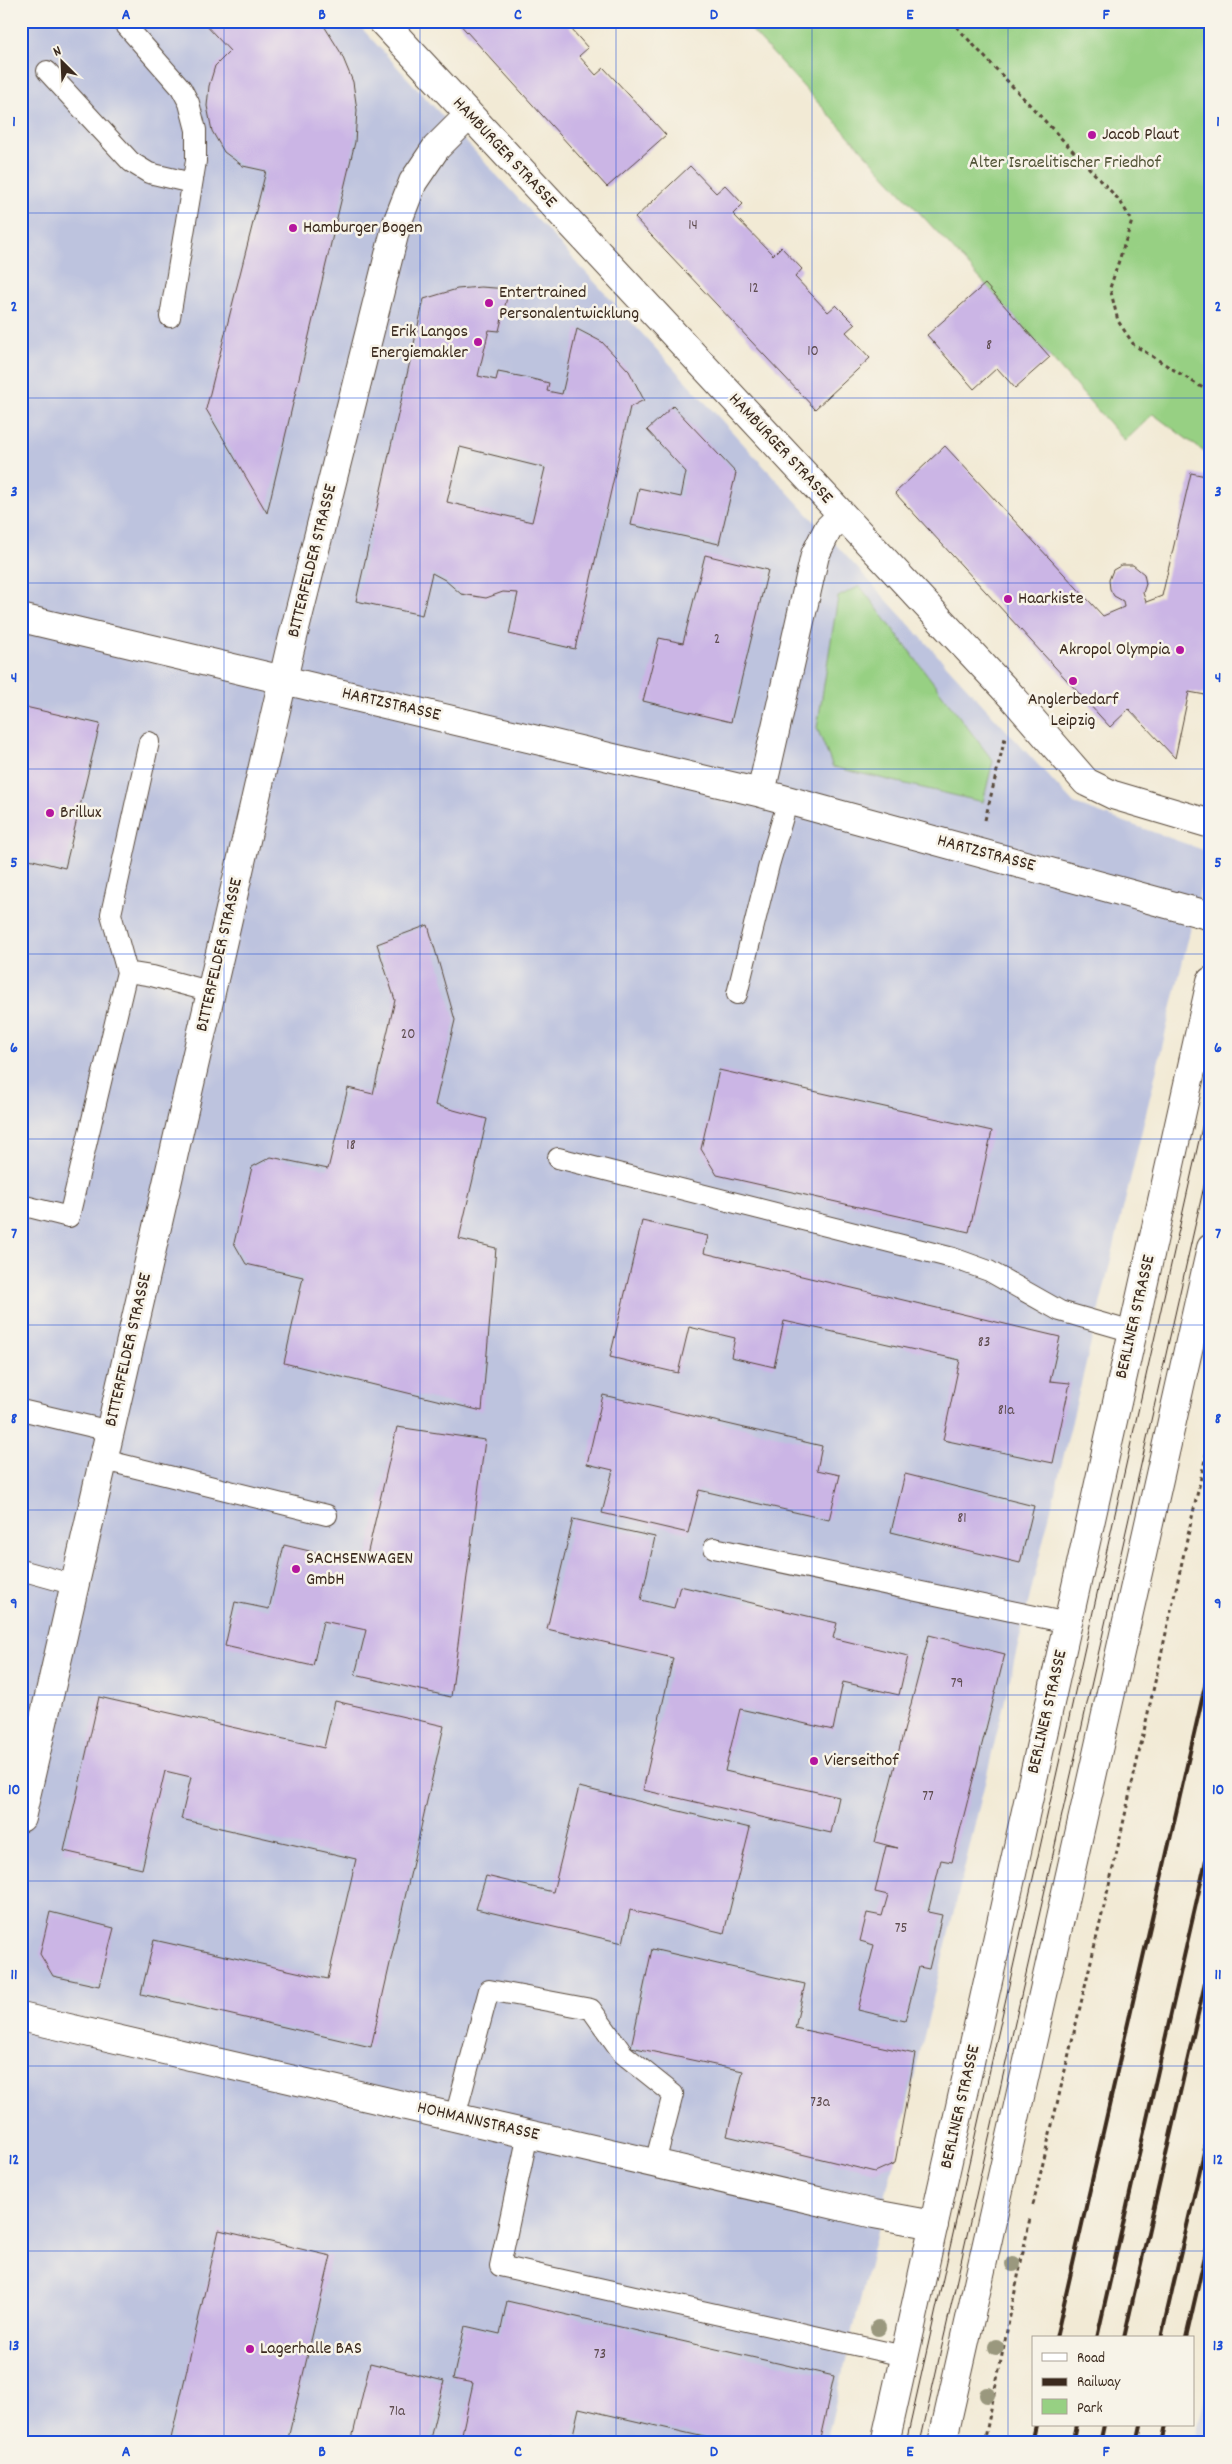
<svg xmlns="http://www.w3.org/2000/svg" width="1232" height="2464" font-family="Dekko,sans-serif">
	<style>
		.industrial { fill: #bdc3de }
		.green { fill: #97d083; stroke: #697d50 }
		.building { fill: #cbb5e5; fill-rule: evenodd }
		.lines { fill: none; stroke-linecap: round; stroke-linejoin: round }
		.lane-casing { stroke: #564739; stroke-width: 22 }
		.street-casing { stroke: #564739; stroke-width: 30 }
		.secondary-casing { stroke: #564739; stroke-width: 30 }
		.path { stroke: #564739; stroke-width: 3; stroke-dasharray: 4 4; stroke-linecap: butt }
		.lane { stroke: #fff; stroke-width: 20 }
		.street { stroke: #fff; stroke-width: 28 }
		.secondary { stroke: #fff; stroke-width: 28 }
		.tram { stroke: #3b2a1e; stroke-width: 1 }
		.rail { stroke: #3b2a1e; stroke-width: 4 }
		.tree { fill: #9a987e }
		.grid { fill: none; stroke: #1d4ed8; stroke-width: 1; stroke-opacity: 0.55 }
		.poi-dot { fill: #b5179e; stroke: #f7f3e8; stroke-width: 2 }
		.labels { text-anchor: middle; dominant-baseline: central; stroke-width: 5; stroke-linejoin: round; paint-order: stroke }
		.number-label { font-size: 15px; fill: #5f4d50 }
		.poi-label { font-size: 18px; fill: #3b2a1e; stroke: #f7f3e8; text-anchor: start }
		.street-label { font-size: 18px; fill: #3b2a1e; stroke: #f7f3e8 }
		.park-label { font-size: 18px; fill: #525437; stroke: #f7f3e8 }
		.neatline { fill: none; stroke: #1d4ed8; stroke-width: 2 }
		.grid-label { font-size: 16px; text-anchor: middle; font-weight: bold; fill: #1d4ed8 }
	</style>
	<rect width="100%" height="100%" fill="#f7f3e8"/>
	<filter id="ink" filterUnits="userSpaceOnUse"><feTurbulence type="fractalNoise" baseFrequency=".02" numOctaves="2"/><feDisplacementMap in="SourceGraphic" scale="10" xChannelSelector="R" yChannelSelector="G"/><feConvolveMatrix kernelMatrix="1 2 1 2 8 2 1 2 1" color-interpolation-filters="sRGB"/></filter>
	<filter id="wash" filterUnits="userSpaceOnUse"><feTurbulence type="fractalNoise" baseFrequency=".0096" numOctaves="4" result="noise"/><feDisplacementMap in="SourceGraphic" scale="20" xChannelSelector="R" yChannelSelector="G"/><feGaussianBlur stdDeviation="1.12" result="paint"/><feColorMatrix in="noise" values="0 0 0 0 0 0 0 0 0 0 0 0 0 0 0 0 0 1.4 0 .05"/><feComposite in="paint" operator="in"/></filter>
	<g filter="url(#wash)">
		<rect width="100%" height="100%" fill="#f2ead5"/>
		<path class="industrial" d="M21,21H355L1074,804L1209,852L826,2443H21Z
			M1211,2372V2443H1194Z"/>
		<path class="green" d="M743,21H1211V457L1153,414L1125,441L985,284Z
			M860,586L993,761L983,802L833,767L817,728L838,597Z"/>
		<g id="blocks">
			<path class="building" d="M202,21H321L341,53L353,82L357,110L355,142L267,513L206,409L266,171L243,166L224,152L212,131L207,106L209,86L215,66L230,51Z
				M457,21H564L588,48L579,56L596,75L604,68L666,135L607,187Z
				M690,166L716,193L725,185L743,204L733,214L773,255L781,247L802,269L795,277L828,312L836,305L855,324L846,332L870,358L815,409L635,218Z
				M985,284L1050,357L1015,388L997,368L974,389L927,335Z
				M481,287L509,289L499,331L489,330L478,376L496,380L498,372L524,377L549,383L547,391L562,394L577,329L602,342L629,371L644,400L630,407L575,649L509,634L518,593L503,592L486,598L461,594L445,580L432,573L422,615L356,601L424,299L457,289ZM460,447L545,468L532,522L447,502Z
				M673,406L736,473L719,544L631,525L639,488L681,497L686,472L647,430Z
				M945,446L1103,616L1124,607L1123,601L1114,596L1110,589L1109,580L1113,570L1122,565H1133L1144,574L1146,584L1143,593L1146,602L1162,596L1191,473L1211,477V696L1189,692L1175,758L1129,709L1110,727L895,493Z
				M705,555L768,570L731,722L643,701L659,638L683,643Z
				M21,706L100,724L65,868L21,857Z
				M428,925L455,1020L435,1105L487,1119L459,1239L496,1248L482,1411L284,1363L303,1277L246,1264L234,1243L252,1167L271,1157L328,1169L348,1088L373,1094L395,1000L377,944Z
				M719,1070L992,1131L969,1232L717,1175L701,1149Z
				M642,1221L708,1236L704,1253L1060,1337L1050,1381L1070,1383L1053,1463L943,1440L960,1360L784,1321L774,1367L731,1357L735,1338L689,1327L678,1373L610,1357Z
				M603,1395L822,1446L817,1470L840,1475L829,1520L699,1490L688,1533L602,1513L613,1470L587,1464Z
				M397,1427L485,1440L451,1697L355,1675L366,1630L323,1621L313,1666L225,1646L235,1602L269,1609L284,1545L365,1564Z
				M905,1474L1034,1506L1020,1563L891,1532Z
				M573,1519L655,1537L641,1600L674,1608L680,1586L837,1623L833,1638L908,1656L899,1695L843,1682L833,1730L740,1709L725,1771L839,1797L831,1833L643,1790L673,1658L547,1629Z
				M929,1635L1005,1654L952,1862L941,1860L928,1912L942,1915L929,1969L919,1967L905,2021L858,2010L874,1945L860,1941L867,1913L882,1916L888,1895L875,1892L886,1846L898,1848L875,1842Z
				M99,1697L324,1748L335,1701L444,1726L371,2047L141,1994L154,1940L328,1979L356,1859L181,1819L191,1777L165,1771L142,1869L64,1851Z
				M579,1787L750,1828L724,1933L630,1910L623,1943L476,1909L486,1876L553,1892Z
				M50,1912L114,1928L99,1986L53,1976L40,1954Z
				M652,1949L805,1984L795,2028L915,2054L895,2163L875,2172L727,2136L743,2071L631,2047Z
				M219,2230L331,2256L287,2443H170Z
				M507,2301L834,2376L819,2443H730L579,2408L572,2439L550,2434L547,2443H460L473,2383L453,2379L465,2326L500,2334Z
				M370,2363L444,2381L429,2443H351Z"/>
		</g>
	</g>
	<g filter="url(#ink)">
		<use href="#blocks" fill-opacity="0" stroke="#564739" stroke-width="1"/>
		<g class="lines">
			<g class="lane-casing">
				<path id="lane" d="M122,21L181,88L189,103L196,130V161L170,317
					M47,71L131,162L149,173L192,183
					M127,972L152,976L212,992
					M737,994L769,865L788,800
					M558,1158L953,1258L989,1271L1060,1311L1133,1332
					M21,1205L69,1217L127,972L111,914L149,742
					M21,1410L110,1431
					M104,1460L327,1515
					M714,1548L1068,1623
					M21,1570L75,1585
					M455,2117L489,1990L591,2009L623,2054L673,2094L655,2163
					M528,2134L500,2266L904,2356"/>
			</g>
			<g class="street-casing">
				<path id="street" d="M382,21L1014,699L1086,782L1113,795L1211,824
					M21,618L761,793L1211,916
					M761,793L815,555L828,529L842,515
					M21,1818L290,649L397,223L413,182L436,148L469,115
					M21,2017L874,2214L934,2225"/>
			</g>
			<g class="secondary-casing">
				<path id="secondary" d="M885,2443L1211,981
					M942,2443L1211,1248"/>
			</g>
			<path class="path" d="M951,21L1120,201L1132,221L1110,288L1118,321L1134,345L1211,393
				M985,820L1005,738
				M1033,2205L1114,1864L1211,1433
				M984,2443L1030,2218"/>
			<use href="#lane" class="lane"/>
			<use href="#street" class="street"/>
			<use href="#secondary" class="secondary"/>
			<path class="tram" d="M906,2443L1211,1087
				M920,2443L1211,1155"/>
			<path class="rail" d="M1056,2338L1211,1660
				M1097,2338L1211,1838
				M1124,2338L1211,1957
				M1161,2338L1211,2122
				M1186,2338L1211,2230
				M1032,2443L1036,2425
				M1072,2443L1076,2425
				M1100,2443L1104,2425
				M1137,2443L1141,2425
				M1162,2443L1166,2425"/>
		</g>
		<g class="tree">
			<circle cx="1013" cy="2264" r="8"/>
			<circle cx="878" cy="2328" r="8"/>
			<circle cx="996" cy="2347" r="8"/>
			<circle cx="987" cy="2395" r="8"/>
		</g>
	</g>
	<path class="grid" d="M224,21V2443M420,21V2443M616,21V2443M812,21V2443M1008,21V2443M21,213H1211M21,398H1211M21,583H1211M21,769H1211M21,954H1211M21,1139H1211M21,1325H1211M21,1510H1211M21,1695H1211M21,1881H1211M21,2066H1211M21,2251H1211"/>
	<g class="poi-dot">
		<circle cx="1092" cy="135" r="5"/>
		<circle cx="293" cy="228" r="5"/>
		<circle cx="489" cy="303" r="5"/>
		<circle cx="478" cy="342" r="5"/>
		<circle cx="1008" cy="599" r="5"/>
		<circle cx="1180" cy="650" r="5"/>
		<circle cx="1073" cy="681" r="5"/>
		<circle cx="50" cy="813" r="5"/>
		<circle cx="296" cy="1569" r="5"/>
		<circle cx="814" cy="1761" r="5"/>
		<circle cx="250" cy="2349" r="5"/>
	</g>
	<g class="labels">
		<g class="number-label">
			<text x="693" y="226">14</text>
			<text x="754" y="289">12</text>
			<text x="989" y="346">8</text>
			<text x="813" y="352">10</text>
			<text x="717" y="640">2</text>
			<text x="408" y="1035">20</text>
			<text x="351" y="1146">18</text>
			<text x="984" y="1343">83</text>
			<text x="1006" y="1411">81a</text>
			<text x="962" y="1519">81</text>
			<text x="957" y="1684">79</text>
			<text x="928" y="1797">77</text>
			<text x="901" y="1929">75</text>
			<text x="820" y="2103">73a</text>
			<text x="600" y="2355">73</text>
			<text x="397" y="2412">71a</text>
		</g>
		<g class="poi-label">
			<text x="1102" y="135">Jacob Plaut</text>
			<text x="303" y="228">Hamburger Bogen</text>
			<text x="499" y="293">Entertrained<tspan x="499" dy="21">Personalentwicklung</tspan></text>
			<text x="468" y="332" text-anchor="end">Erik Langos<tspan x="468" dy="21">Energiemakler</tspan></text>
			<text x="1018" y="599">Haarkiste</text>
			<text x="1170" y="650" text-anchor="end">Akropol Olympia</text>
			<text x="1073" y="700" text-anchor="middle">Anglerbedarf<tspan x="1073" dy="21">Leipzig</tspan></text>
			<text x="60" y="813">Brillux</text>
			<text x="306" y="1559">SACHSENWAGEN<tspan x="306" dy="21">GmbH</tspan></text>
			<text x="824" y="1761">Vierseithof</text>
			<text x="260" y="2349">Lagerhalle BAS</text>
		</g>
		<g class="street-label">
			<text transform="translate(504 153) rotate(47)">HAMBURGER STRASSE</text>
			<text transform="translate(780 449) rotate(47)">HAMBURGER STRASSE</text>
			<text transform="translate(313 561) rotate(-76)">BITTERFELDER STRASSE</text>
			<text transform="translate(391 705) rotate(13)">HARTZSTRASSE</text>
			<text transform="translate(986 854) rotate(15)">HARTZSTRASSE</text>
			<text transform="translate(220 955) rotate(-77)">BITTERFELDER STRASSE</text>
			<text transform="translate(1136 1317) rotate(-77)">BERLINER STRASSE</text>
			<text transform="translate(129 1350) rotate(-77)">BITTERFELDER STRASSE</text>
			<text transform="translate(1048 1712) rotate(-77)">BERLINER STRASSE</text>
			<text transform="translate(961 2107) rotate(-77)">BERLINER STRASSE</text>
			<text transform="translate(478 2122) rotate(13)">HOHMANNSTRASSE</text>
		</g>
		<g class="park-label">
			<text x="1065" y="163">Alter Israelitischer Friedhof</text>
		</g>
	</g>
	<rect width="1232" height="2464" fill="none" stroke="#f7f3e8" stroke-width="55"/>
	<rect x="1032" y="2336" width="162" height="90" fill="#f7f3e8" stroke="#aca397"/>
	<rect x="1042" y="2353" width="25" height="8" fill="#ffffff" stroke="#aca397"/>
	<text x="1077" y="2362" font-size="15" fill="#3b2a1e">Road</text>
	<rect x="1042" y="2378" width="25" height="8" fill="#3b2a1e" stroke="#aca397"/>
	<text x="1077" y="2386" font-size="15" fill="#3b2a1e">Railway</text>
	<rect x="1042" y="2399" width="25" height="15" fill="#97d083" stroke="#aca397"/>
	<text x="1077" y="2412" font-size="15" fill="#3b2a1e">Park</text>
	<g transform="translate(62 62) rotate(336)" stroke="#f7f3e8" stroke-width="4" paint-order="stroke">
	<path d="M0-4L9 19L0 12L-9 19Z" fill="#3b2a1e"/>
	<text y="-8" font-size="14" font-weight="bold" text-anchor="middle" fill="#3b2a1e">N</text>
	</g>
	<rect x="28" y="28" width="1176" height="2408" class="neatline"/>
	<g class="grid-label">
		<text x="126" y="19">A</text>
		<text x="322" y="19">B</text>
		<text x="518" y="19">C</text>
		<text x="714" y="19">D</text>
		<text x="910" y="19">E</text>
		<text x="1106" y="19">F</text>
		<text x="14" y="126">1</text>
		<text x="1218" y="126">1</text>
		<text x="14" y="311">2</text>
		<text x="1218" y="311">2</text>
		<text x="14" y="496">3</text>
		<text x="1218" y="496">3</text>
		<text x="14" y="682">4</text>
		<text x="1218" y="682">4</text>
		<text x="14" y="867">5</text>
		<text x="1218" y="867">5</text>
		<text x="14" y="1052">6</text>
		<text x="1218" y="1052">6</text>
		<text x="14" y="1238">7</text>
		<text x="1218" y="1238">7</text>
		<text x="14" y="1423">8</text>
		<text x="1218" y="1423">8</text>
		<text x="14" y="1608">9</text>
		<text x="1218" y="1608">9</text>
		<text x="14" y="1794">10</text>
		<text x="1218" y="1794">10</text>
		<text x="14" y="1979">11</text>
		<text x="1218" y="1979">11</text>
		<text x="14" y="2164">12</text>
		<text x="1218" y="2164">12</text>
		<text x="14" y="2350">13</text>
		<text x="1218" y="2350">13</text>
		<text x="126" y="2456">A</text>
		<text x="322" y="2456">B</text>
		<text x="518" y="2456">C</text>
		<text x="714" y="2456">D</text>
		<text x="910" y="2456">E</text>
		<text x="1106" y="2456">F</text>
	</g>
</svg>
